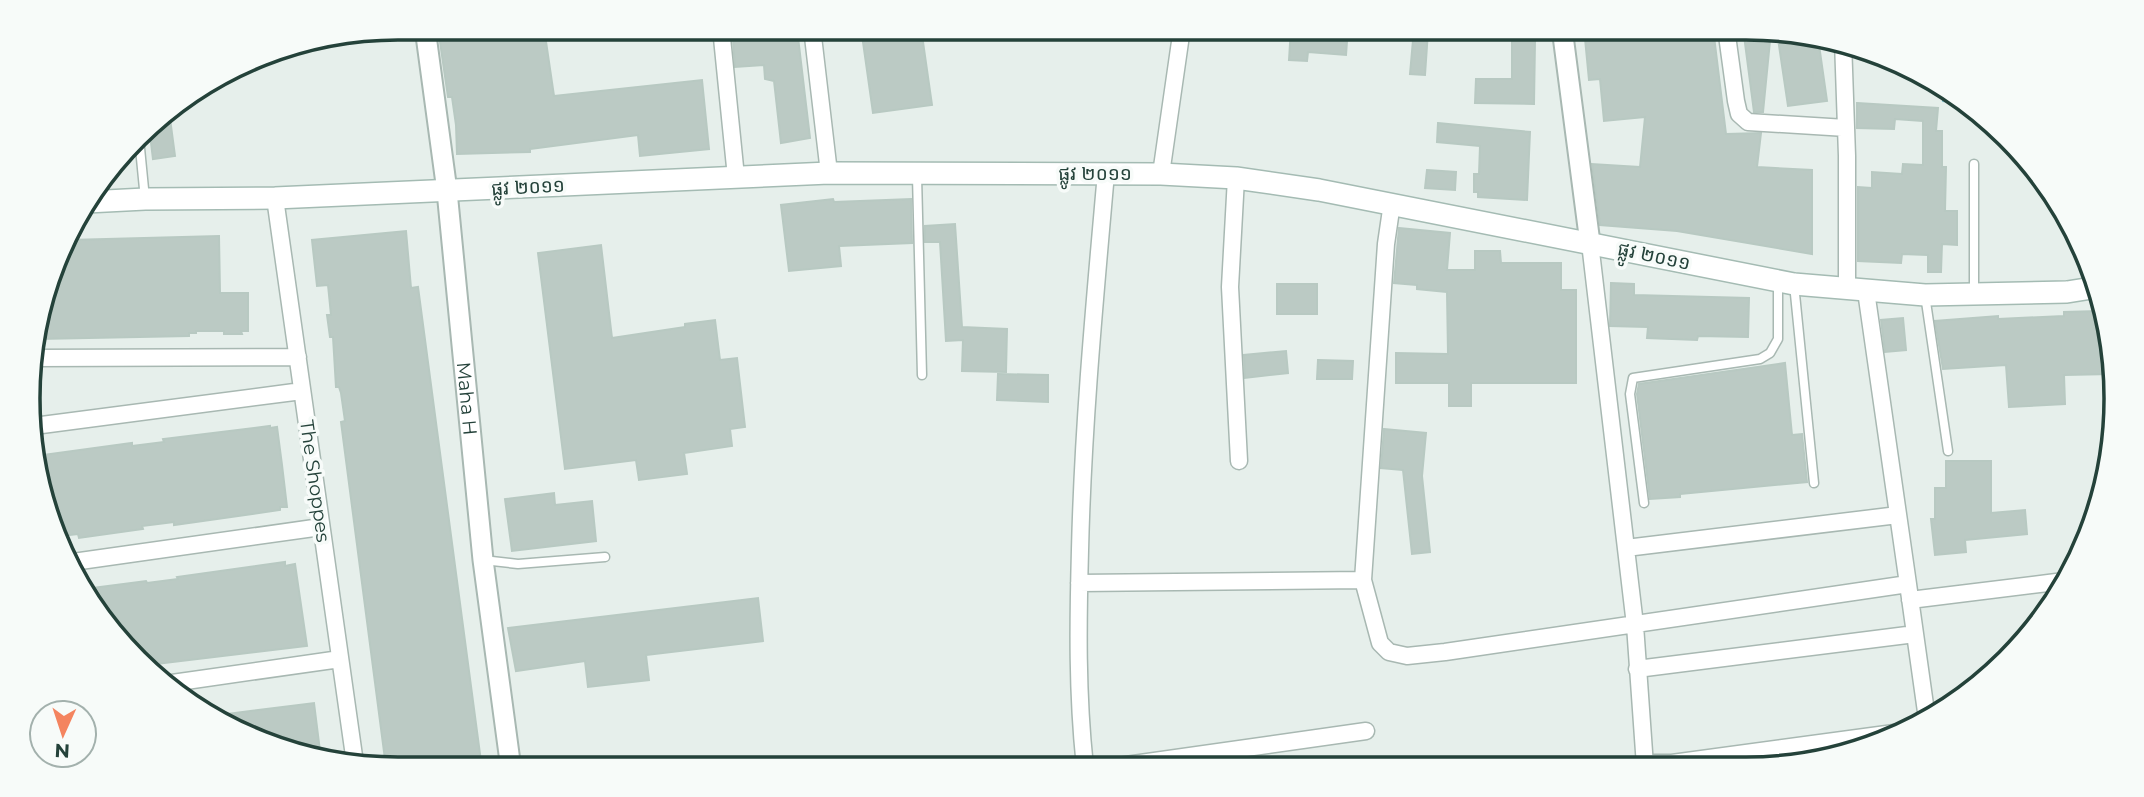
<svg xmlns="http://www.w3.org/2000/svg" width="2144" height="797" font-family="Montserrat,'Noto Sans Khmer',sans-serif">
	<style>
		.water { fill: #8ec9d4 }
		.building { fill: #bbcac4; stroke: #b8c9c2; stroke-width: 2 }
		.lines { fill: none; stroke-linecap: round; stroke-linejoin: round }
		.service-casing { stroke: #a8b8b2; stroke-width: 11 }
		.minor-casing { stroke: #a8b8b2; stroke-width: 19 }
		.tertiary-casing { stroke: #a8b8b2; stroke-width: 23 }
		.secondary-casing { stroke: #a4bbb3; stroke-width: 24 }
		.service { stroke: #fff; stroke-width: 8 }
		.minor { stroke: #fff; stroke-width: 16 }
		.tertiary { stroke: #fff; stroke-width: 19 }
		.secondary { stroke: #fff; stroke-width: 21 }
		.labels { text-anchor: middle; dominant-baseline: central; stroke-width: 7; stroke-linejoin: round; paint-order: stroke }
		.street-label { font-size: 19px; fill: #24423a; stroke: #f7fbf9 }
		.rim { fill: none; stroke: #24423a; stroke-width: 3.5 }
	</style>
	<rect width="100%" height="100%" fill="#e6efeb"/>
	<path class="water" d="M1941,90L1973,106L1942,102Z"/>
	<path class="building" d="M438,28H544L554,96L702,80L709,149L640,156L638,135L530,149V152L457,154L456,125L452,97H448Z
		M861,28H921L932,105L873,113Z
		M1291,28H1348L1346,55L1308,52L1307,61L1289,60Z
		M1584,28H1713L1726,134L1761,133L1757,167L1812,170V254L1677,231L1600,225L1592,164L1640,167L1645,117L1604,121L1600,79L1589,80Z
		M1743,28L1771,31L1763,112H1754Z
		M1414,29L1428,31L1425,75L1410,74Z
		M1777,32L1818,38L1827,101L1788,106Z
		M798,37L810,138L781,143L774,81L765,79L764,65L735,67L733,40Z
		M1512,41H1535L1534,104L1475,103L1476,79H1512Z
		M1857,103L1938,108L1936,131H1942V167H1946L1945,211H1957V245L1942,244L1941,272H1928V255L1902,254L1901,263L1858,261V187L1872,188V172L1902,174L1903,164L1923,165V121L1895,119L1894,129L1857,128Z
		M169,111L175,156L153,159L149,126L155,120Z
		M1438,123L1530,132L1527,200L1478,197V192H1474V174H1479L1480,146L1437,142Z
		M1427,170L1456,172L1455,190L1425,188Z
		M833,199L834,202L911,199L912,243L839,246L841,266L789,271L781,205Z
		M955,224L962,327L1007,329L1006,372L962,371L963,340L946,341L940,242H925V226Z
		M1399,228L1450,233L1447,270H1475V251H1500L1501,263H1561V290H1576V383H1471V406H1449V383H1396V353L1448,354L1447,292L1417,289V285L1394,283Z
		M406,231L411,288L418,287L482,769L386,767L341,422L345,421L341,393L339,387H336L333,337H330L327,315H331L328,285L317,286L312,240Z
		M219,236L220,293H248V331H241L242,334H224V331H196V333H189V336L39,339L38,329L69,240Z
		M601,245L612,338L685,327V324L715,320L720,360L737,358L745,427L730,429L732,446L684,453L687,474L639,480L636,460L565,469L538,253Z
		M1611,283L1634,284V295L1749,298L1748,337L1698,336L1697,340L1647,338L1648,327L1610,326Z
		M1277,284H1317V314H1277Z
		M2099,311L2113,351L2111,374L2064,375L2065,404L2009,407L2006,365L1943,369L1935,321L1998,316V319L2064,316V312Z
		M1903,318L1906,350L1885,352L1881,320Z
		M1286,351L1288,373L1245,378L1244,355Z
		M1318,360L1353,361L1352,379H1317Z
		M1785,363L1792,435L1802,434L1807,482L1680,494V497L1650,499L1637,394L1639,384Z
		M998,374L1048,375V402L997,400Z
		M270,426V428L277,427L282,465L287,507H280V510L174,525V522L142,526L143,529L79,538L78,534L62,536L35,471V456L132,443V446L164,442L163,439Z
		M1384,429L1426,433L1422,476L1430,552L1412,554L1403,470L1381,468Z
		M1946,461H1991V513L2025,510L2027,534L1965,540L1966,552L1935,555L1931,519H1935V488H1946Z
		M554,493L555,505L592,501L596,541L512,551L505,499Z
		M285,562V566L295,564L307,646L148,665L90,604L84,589L146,581L147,583L178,579L177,577Z
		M758,598L763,641L646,655L649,680L588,687L585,661L516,671L508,628Z
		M314,703L321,759L302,756L219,715Z"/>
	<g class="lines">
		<g class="service-casing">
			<path id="service" d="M139,138L145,199
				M1974,164V291
				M917,176L922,375
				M1794,284L1814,483
				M1925,295L1948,451
				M2108,416H2109
				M1644,503L1630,394L1633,378L1760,359L1770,353L1778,339V281
				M483,560L518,564L605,557"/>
		</g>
		<g class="minor-casing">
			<path id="minor" d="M721,28L736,177
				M812,28L829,173
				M1726,28L1736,101L1739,114L1748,122L1846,128
				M1843,41L1847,156V287
				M1161,174L1182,28
				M1236,178L1230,287L1239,461
				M275,198L355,763
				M1392,203L1386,244L1363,580L1380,643L1389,652L1407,656L1445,652L1908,584L1927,719
				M1590,243L1635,625L1645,766
				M1866,291L1908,584
				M31,358L298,357
				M34,426L302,391
				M1626,548L1898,515
				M73,562L321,527
				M1079,583L1363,580
				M1910,600L2064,581
				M1637,669L1915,634
				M165,684L340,659
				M1645,763H1672L1909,731
				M1085,767C1077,694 1078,623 1080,550C1083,423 1095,298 1106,173
				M1112,767L1366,731"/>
		</g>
		<g class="tertiary-casing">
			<g id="tertiary">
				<path id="s1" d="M425,28L447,191L483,560L511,769"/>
				<path d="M1562,28L1590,243"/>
			</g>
		</g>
		<g class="secondary-casing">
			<path id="secondary" d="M87,202L145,199L275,198L829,173L1161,174L1236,178L1319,190L1794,284L1925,295L2067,292L2092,288"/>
		</g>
		<use href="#service" class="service"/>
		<use href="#minor" class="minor"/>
		<use href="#tertiary" class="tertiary"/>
		<use href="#secondary" class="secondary"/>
	</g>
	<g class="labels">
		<g class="street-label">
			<text x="1095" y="173">ផ្លូវ ២០១១</text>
			<text transform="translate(528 187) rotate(-3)">ផ្លូវ ២០១១</text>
			<text transform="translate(1654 256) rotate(12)">ផ្លូវ ២០១១</text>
			<text stroke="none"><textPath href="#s1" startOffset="373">Maha H</textPath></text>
			<text transform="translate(315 481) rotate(82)">The Shoppes</text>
		</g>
	</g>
	<path d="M0 0H2144V797H0ZM398 40H1746A358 358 0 0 1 2104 398V399A358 358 0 0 1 1746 757H398A358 358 0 0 1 40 399V398A358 358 0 0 1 398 40Z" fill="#f7fbf9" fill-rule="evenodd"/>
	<path class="rim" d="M398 40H1746A358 358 0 0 1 2104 398V399A358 358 0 0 1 1746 757H398A358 358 0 0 1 40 399V398A358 358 0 0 1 398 40Z"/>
	<g transform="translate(63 734) rotate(183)"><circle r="33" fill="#f7fbf9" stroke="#a3b1ad" stroke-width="2"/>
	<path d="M0-5L12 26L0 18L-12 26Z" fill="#f4845f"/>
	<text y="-10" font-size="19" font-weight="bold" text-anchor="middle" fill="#24423a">N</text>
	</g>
</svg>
